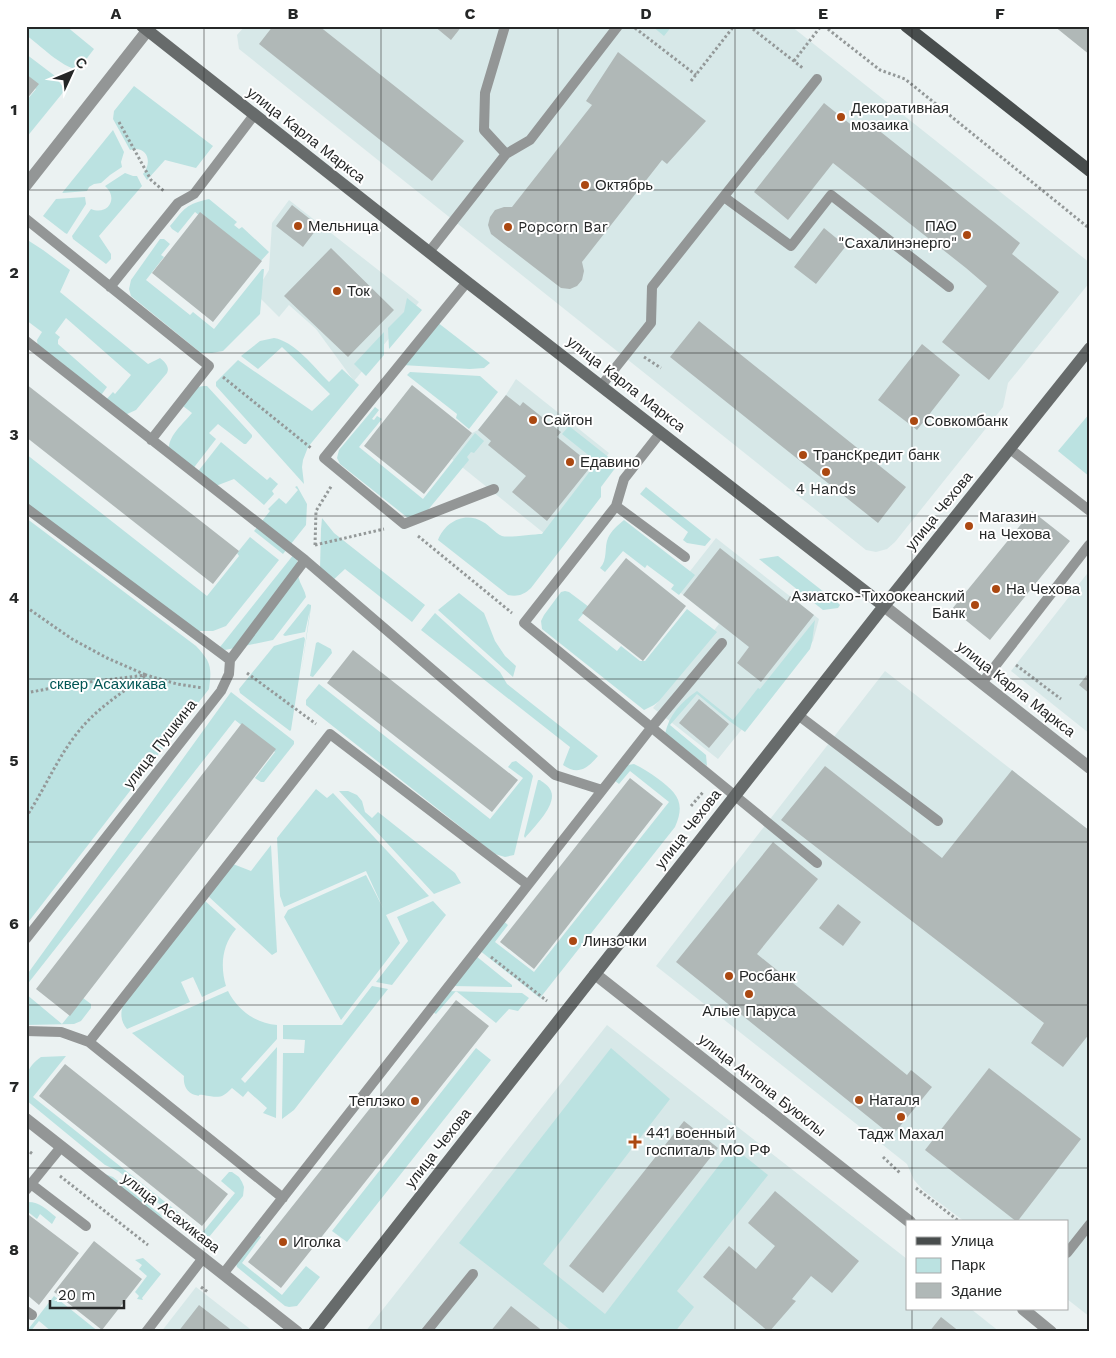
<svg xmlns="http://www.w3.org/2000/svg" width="1116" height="1358" font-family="'Work Sans',sans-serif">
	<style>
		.built { fill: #d7e8e8 }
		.green { fill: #bbe2e1 }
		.building { fill: #b0b8b7 }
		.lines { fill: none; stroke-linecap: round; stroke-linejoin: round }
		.path { stroke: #949999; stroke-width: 3; stroke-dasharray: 2.5 2.5; stroke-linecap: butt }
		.lane { stroke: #939696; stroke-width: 10 }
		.street { stroke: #939696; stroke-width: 12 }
		.secondary { stroke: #676b6b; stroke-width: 12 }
		.primary { stroke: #484d4d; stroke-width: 12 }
		.grid { fill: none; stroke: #252727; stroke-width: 1; stroke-opacity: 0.55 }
		.poi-dot { fill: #ab4811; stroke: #fff; stroke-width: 2 }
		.labels { text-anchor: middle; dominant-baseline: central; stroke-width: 4; stroke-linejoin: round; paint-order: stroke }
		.poi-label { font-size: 15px; fill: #252727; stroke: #fff; text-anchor: start }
		.street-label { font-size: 15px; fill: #252727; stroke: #fff }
		.park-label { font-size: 15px; fill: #015655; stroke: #fff }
		.neatline { fill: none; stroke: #252727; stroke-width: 2 }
		.grid-label { font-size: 16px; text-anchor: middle; font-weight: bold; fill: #252727 }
	</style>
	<rect width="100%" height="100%" fill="#ebf2f2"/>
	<path class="built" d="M245,26H791L1090,263V282L1008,383L1003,407L895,542L887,549L876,552L866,550L239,49L237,35Z
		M289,200L419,302L354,381L316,329L289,305L279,317L255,293L269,270L272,223Z
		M516,379L609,453L545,534L452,459L472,433L478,430L506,395Z
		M716,538L819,619L813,641L718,759L653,708L719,624L676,589Z
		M1090,570V734L1011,671Z
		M885,671L1090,831V1317L1067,1299V1222H965L924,1191L914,1180L907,1164L656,966Z
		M607,1025L907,1259V1309H971L1000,1332H365Z
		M196,1287L254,1332H161Z"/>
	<path class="green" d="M26,26H66L94,49L78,70C60,66 41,46 26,35Z
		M652,26H672L664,36Z
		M26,54L55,76L65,90L26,138V101L36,89L26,81Z
		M134,86L213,146L196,168L165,160L147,180L143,174C153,162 147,145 130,150L113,119L114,111Z
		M113,130L124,152L121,162L122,167L110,175L101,183L94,184L89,187L87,191L62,193Z
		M125,173L133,176H137L142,186L99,236L111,254V259L106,264L73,239L72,236L91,209C108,216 119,198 105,186Z
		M85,197L86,204L67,234L65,233L43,216L56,199Z
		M209,199L237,222L234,225L239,229L242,227L269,252L259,263L195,212L178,233L172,229L170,226C186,207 185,205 209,199Z
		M26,239L43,250L70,270L60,292L148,364L160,358C165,362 170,367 167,373L136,410L125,415L104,402L113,392L115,394L131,375L66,318L55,333L60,337L58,340V344L107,387L99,398L38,348L37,340L42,332L26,320Z
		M160,239H164L170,244L161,255L164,257L146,280L190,315L193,312L214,329L262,269H264L260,314L223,351L212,353H201L131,296L129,289L131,280Z
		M407,298L422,310L389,349L388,328L404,312Z
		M437,322L490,363L484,368L470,369L402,365Z
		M384,332V355L366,376L354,364Z
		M274,338C294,341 314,367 329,382L342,369L359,385L308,447L303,460L302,467L304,484L216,386V382L238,360L312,411L330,394L282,347L258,369L241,356L260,341Z
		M410,372L480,376L498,392L469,429L456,418L457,414L407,375Z
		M204,386H207L252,435V437L246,444H244L218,424L209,433L216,439L192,470L169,449C168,436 184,423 192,413L183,406L197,387Z
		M375,407L379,410L372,419L374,420L377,416L382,419L359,447L423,499L475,433L484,441L474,453L471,452L467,457L469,460L423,516L413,522L340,464L337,458L339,450Z
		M1090,413V477L1058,451Z
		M569,426L616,463V467L601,487V497L531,588C524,595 517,597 508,595L438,540C445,522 465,511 483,522C489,525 495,533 502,536C508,538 534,534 542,534L597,462L562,434Z
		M221,442L267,480L270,477L278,484L272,491L274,494L264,505L234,479L213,487L196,474Z
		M26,454L207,596L239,556L237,553L250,537L279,560L226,626L213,631H196L26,504Z
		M297,486L307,504L306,525L283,554L254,531L270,511L268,509L279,498L286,504L298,490L295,487Z
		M646,487L711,539L705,546L687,543L683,540L688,532L640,494Z
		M26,518L196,646C211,662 212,667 209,689L26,925Z
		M322,518L334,533L425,605L412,622L345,569L331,582L320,569L321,529Z
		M624,520L695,575L679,595L671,589L674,585L647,565L645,568L623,551L605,572L600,568C608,560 604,547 608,538C611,531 618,525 624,520Z
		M298,549C297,560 296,571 300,582C302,587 305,591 306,597L273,640L225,650L220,647Z
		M778,556L838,603L840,605L838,608L823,610L759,559Z
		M565,591L569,592L589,607L578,620L617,651L621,646L640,661H645L687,609L717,632L659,701L654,705L644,710L542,629L541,621L544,615L561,592Z
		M459,593L484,613L495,641L505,656L516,666L513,677L438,610Z
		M308,604L311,605V607L301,674L310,610L305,632L285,636L283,635Z
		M435,613L500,672L507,684L598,756C588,768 578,776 563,765L570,747L421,630Z
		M815,620L812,642L810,649L745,732L732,723L697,694L670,725L706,755L707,766L665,734C669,715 681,702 697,691L733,720L758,688L760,689Z
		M304,637L305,639L291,730L290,731L240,693L239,689L274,646Z
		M318,642L331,649L332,653L313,677L310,676L316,643Z
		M319,684L490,819L523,778L508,767L512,762L516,761L531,773L533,776L514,855L505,857L495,854L306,705V700Z
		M231,692L294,741V744L264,782H261L255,778L275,752L235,720L26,986V976Z
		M634,764C643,768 650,773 657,778C677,793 686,802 675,827L540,998L479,950L501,919L508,925L495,942L534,972L669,802L630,771L619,784L614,780L622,766Z
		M538,780H540C544,783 549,786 551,791C557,805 534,827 525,838L524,836Z
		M316,789L327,798L333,793L429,896L386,915L400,943L341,1020L284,917L288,910L366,875L383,908L366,871L284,907L280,896L277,838Z
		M339,791H348L357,795L362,801L365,812L372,818L378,812L455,873L461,883L434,894Z
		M271,845L277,952L272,955L208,896L233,864L251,871Z
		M204,900L236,929C222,945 220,966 226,986L202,997L193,977L181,982L190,1002L127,1029C121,1022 120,1014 123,1005Z
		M433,901L446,915L392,985L376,982L408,941L397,917Z
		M476,956L512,985V987L451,986Z
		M372,986L388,989L294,1110L282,1119L283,1053H304L305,1040L283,1039V1025H342Z
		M228,991C238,1011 256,1023 277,1025V1039L241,1079L245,1083L277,1047L276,1118L263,1113L267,1108L248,1091L243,1097L232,1088C221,1100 217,1097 203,1095C195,1094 203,1097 195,1095C186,1092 183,1084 184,1076L132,1033Z
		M445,991L522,993L529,998L518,1011L509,1009L496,1023L456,991L436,1014L431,1011Z
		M26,994L62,1024L83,998L91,1004V1008L81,1021L74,1024L26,1025Z
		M476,1048L491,1060L347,1242L332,1231Z
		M611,1048L670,1099L543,1264L605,1314L733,1147L768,1175L677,1291L694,1307L675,1332H573L459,1243Z
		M66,1056L33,1097L203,1232L235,1193L221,1181L229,1172H232L239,1177L242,1182L244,1187L243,1196L209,1237L202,1240L194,1238L172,1220L167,1210L118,1171L105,1165L26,1100C26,1080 23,1070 41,1057Z
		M102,1173L113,1177L161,1215L166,1226Z
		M26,1202C39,1201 46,1209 56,1217L52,1224L40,1214L37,1219L28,1212L26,1213Z
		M256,1233L261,1237L242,1263L282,1295L306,1266L320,1277L297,1306L289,1307L285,1306L237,1267L234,1257Z
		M143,1258L161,1274L142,1298L143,1300L137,1299L139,1296L135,1292L147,1276L139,1269L142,1265L135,1260Z
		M54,1296L99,1332H52L39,1321L30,1332H26Z"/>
	<path class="building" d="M273,26H319L464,141L432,181L259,44Z
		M434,26H462L451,40Z
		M1054,26H1090V55Z
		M618,52L706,121L667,164L662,160L582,262L584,271L582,280L577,286L570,289L561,288L491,234L488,225L490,217L495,210L504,207H512L592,105L586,101Z
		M26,74L39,84L26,100Z
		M824,103L859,131L867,121L999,226L1020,243L1012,254L1059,292L989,380L942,342L987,286L966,268L833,163L788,220L754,192Z
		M292,205L319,226L303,247L276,226Z
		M200,212L262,261L213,322L152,273Z
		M824,228L846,246L816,284L794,267Z
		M331,248L394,310L348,357L284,296Z
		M699,321L906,487L878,523L670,357Z
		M922,344L960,375L917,430L878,400Z
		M26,384L239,551L213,584L26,437Z
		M412,385L472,433L424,494L364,446Z
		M506,395L520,406L523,402L561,432L557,437L592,465L547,521L512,492L526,476L488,445L491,441L478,430Z
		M1032,511L1070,541L990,640L952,609Z
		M720,548L787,601L790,596L814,615L761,682L737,663L749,647L683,595Z
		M626,558L686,606L643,661L582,613Z
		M353,650L518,780L492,812L327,683Z
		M1090,671V694L1079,685Z
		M699,699L729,724L709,748L679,723Z
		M242,723L276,749L70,1016L36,989Z
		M825,766L942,858L1012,770L1090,831V1033L1063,1067L1031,1043L1044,1023L781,820Z
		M630,778L663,804L534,969L500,942Z
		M773,842L818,879L757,954L907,1075L911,1070L932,1087L892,1136L676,962Z
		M838,904L861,922L843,946L819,928Z
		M456,1000L489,1026L281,1288L248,1262Z
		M65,1064L228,1194L202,1226L39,1096Z
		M989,1068L1081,1139L1017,1222L925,1150Z
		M684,1121L718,1148L603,1293L569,1266Z
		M775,1191L859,1261L832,1293L811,1276L792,1299L796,1301L769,1332L703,1277L729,1246L756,1269L775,1246L748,1223Z
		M29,1215L79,1253L39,1305L26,1294V1218Z
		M94,1241L142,1279L102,1330L54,1292Z
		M199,1305L234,1332H178Z
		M511,1306L544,1332H490Z
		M941,1317L960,1332H929Z"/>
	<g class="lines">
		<path class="path" d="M749,26L804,69
			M824,26L880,70L905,79L1090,229
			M635,28L696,75
			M794,61L821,26
			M691,81L734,26
			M119,122L151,180L165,192
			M644,357L661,368
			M223,377L311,448
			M418,536L512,613
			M315,545L384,529
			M315,545L316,511L332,485
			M26,607L72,639L107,658L146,675C122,693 97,708 78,732C57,758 45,789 26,817
			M1016,665L1061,699
			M247,673L316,724
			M26,693L73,684L146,675L177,684L203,688
			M691,806L704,791
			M491,957L547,1001
			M26,1149L34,1155
			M883,1157L900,1173
			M60,1176L148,1245
			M916,1188L960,1222
			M201,1287L208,1292"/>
		<path class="lane" d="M505,26L485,93L484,130L506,154
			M724,197L791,246L831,195L949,287
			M26,219L209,366L151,440
			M429,252L506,154L530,140L618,26
			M467,282L324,458L404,524L494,489
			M110,287L178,203L194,194L254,115
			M26,341L305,560L555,775L602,790
			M601,386L651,323L652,287L817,79
			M661,432L624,479L616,506L524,623L817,863
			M1010,449L1090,511
			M616,506L685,557
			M26,508L230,660
			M982,683L1089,545
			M798,715L938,821
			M26,939L221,691L229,674L230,660L305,560
			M26,1031L61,1032L89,1042
			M31,1184L86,1226
			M26,1190L61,1147
			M283,1198L89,1042L330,734L528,885
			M1067,1253L1090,1224
			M223,1274L651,728L722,643
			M26,1311L32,1315
			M146,1332L203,1258
			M426,1332L473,1274"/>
		<path class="street" d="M26,185L151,26
			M884,606L1090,768
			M595,974L910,1222
			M26,1119L297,1332
			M1023,1309L1051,1332"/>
		<path class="secondary" d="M142,26L467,282L884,606
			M314,1332L884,606L1090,348"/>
		<path class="primary" d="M906,26L1090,171"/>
	</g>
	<path class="grid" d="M204,26V1332M381,26V1332M558,26V1332M735,26V1332M912,26V1222M26,190H1090M26,353H1090M26,516H1090M26,679H1090M26,842H1090M26,1005H1090M26,1168H1090M912,1309V1332"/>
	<g class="poi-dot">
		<circle cx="841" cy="117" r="5"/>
		<circle cx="585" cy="185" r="5"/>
		<circle cx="298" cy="226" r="5"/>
		<circle cx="508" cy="227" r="5"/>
		<circle cx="967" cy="235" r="5"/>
		<circle cx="337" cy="291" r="5"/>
		<circle cx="533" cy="420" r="5"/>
		<circle cx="914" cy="421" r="5"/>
		<circle cx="803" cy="455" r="5"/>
		<circle cx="570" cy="462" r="5"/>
		<circle cx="826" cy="472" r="5"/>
		<circle cx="969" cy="526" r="5"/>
		<circle cx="996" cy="589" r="5"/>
		<circle cx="975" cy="605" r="5"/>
		<circle cx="573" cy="941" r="5"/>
		<circle cx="729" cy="976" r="5"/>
		<circle cx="749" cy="994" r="5"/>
		<circle cx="859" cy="1100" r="5"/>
		<circle cx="415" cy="1101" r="5"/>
		<circle cx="901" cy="1117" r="5"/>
		<path d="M632.5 1134.5h5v5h5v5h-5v5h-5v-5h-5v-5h5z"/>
		<circle cx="283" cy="1242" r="5"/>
	</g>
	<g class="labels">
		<g class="poi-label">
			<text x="851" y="108">Декоративная<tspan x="851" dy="17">мозаика</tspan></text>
			<text x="595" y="185">Октябрь</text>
			<text x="308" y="226">Мельница</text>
			<text x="957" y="226" text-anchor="end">ПАО<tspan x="957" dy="17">"Сахалинэнерго"</tspan></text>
			<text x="518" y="227">Popcorn Bar</text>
			<text x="347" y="291">Ток</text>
			<text x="543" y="420">Сайгон</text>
			<text x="924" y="421">Совкомбанк</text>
			<text x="813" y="455">ТрансКредит банк</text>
			<text x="580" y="462">Едавино</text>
			<text x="826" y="489" text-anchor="middle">4 Hands</text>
			<text x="979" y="517">Магазин<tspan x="979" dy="17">на Чехова</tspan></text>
			<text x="1006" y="589">На Чехова</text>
			<text x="965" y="596" text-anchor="end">Азиатско-Тихоокеанский<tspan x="965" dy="17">Банк</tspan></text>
			<text x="583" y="941">Линзочки</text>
			<text x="739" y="976">Росбанк</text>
			<text x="749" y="1011" text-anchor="middle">Алые Паруса</text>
			<text x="869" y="1100">Наталя</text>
			<text x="405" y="1101" text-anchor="end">Теплэко</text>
			<text x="646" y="1133">441 военный<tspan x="646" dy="17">госпиталь МО РФ</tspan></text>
			<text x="901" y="1134" text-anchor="middle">Тадж Махал</text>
			<text x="293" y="1242">Иголка</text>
		</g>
		<g class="street-label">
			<text transform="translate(306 135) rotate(38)">улица Карла Маркса</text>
			<text transform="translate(626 384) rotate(38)">улица Карла Маркса</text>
			<text transform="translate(939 511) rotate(-51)">улица Чехова</text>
			<text transform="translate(1016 689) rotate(38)">улица Карла Маркса</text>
			<text transform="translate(160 744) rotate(-52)">улица Пушкина</text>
			<text transform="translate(688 829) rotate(-52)">улица Чехова</text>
			<text transform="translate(762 1085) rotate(38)">улица Антона Буюклы</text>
			<text transform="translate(438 1148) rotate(-52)">улица Чехова</text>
			<text transform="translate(171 1213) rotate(38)">улица Асахикава</text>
		</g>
		<g class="park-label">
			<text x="108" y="684">сквер Асахикава</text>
		</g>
	</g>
	<rect width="1116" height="1358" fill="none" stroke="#ffffff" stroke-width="55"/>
	<rect x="906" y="1220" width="162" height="90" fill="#ffffff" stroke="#a8a9a9"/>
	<rect x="916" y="1237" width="25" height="8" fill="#484d4d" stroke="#a8a9a9"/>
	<text x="951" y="1246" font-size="15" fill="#252727">Улица</text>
	<rect x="916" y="1258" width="25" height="15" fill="#bbe2e1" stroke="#a8a9a9"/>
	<text x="951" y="1270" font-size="15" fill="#252727">Парк</text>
	<rect x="916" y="1283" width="25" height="15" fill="#b0b8b7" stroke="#a8a9a9"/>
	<text x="951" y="1296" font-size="15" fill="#252727">Здание</text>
	<g transform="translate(72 72) rotate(46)" stroke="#ffffff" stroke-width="4" paint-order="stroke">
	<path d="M0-4L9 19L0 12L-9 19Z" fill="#252727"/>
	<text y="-8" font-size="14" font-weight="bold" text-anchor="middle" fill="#252727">С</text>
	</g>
	<path d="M50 1300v8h74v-8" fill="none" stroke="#252727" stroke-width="2.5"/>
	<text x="58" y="1300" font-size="15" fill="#252727" stroke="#ffffff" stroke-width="4" paint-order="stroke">20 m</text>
	<rect x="28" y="28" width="1060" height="1302" class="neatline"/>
	<g class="grid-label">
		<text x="116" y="19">A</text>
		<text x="293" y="19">B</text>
		<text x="470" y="19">C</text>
		<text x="646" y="19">D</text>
		<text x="823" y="19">E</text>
		<text x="1000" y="19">F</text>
		<text x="14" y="115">1</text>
		<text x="14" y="278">2</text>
		<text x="14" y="440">3</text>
		<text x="14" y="603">4</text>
		<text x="14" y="766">5</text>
		<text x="14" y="929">6</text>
		<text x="14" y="1092">7</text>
		<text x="14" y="1255">8</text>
	</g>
</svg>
